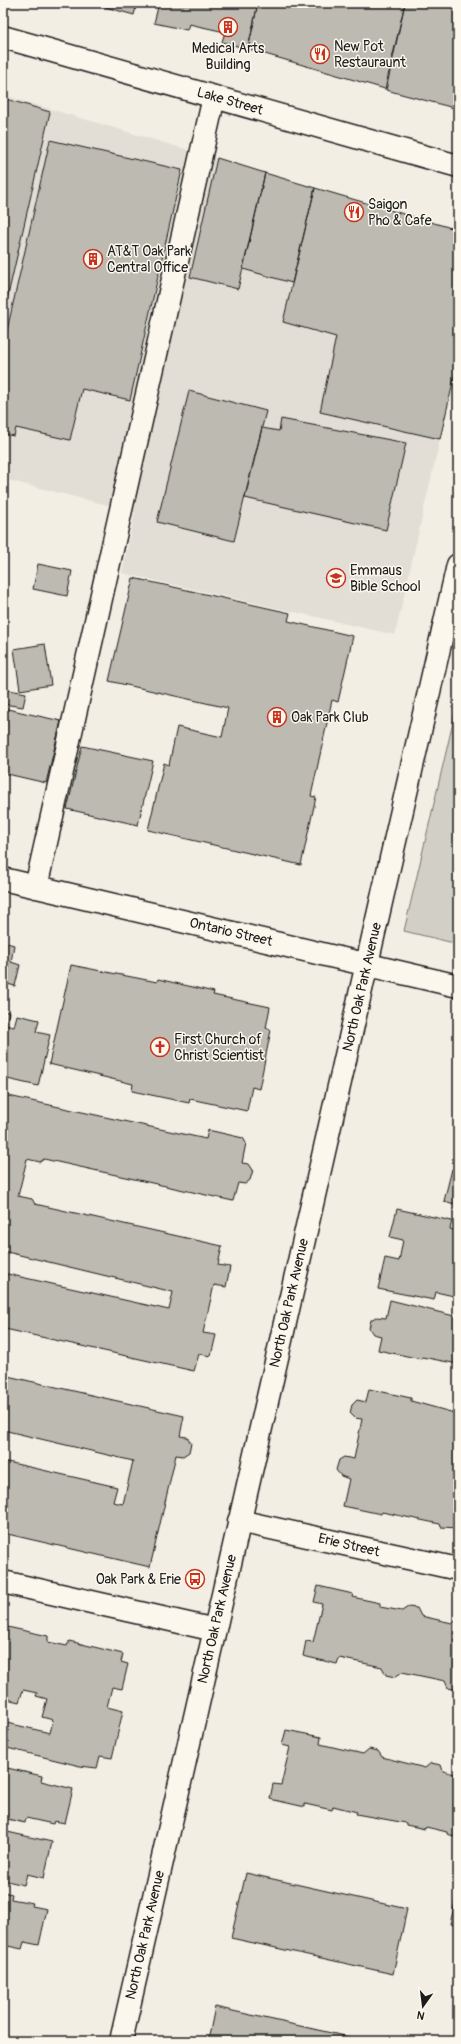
<svg xmlns="http://www.w3.org/2000/svg" width="461" height="2044" font-family="Pangolin,sans-serif">
	<style>
		.built { fill: #e2ded5 }
		.green { fill: #d2cfc6; stroke: #777671 }
		.building { fill: #bdbab1; stroke: #1c1c1c }
		.lines { fill: none; stroke-linecap: round; stroke-linejoin: round }
		.minor-casing { stroke: #1c1c1c; stroke-width: 25 }
		.major-casing { stroke: #1c1c1c; stroke-width: 25 }
		.minor { stroke: #fbf7ec; stroke-width: 22 }
		.major { stroke: #fbf7ec; stroke-width: 22 }
		.labels { text-anchor: middle; dominant-baseline: central; stroke-width: 3; stroke-linejoin: round; paint-order: stroke }
		.poi-label { font-size: 14px; fill: #1c1c1c; stroke: #fbf7ec; text-anchor: start }
		.street-label { font-size: 14px; fill: #1c1c1c; stroke: #fbf7ec }
	</style>
	<rect width="100%" height="100%" fill="#f2eee4"/>
	<filter id="ink" filterUnits="userSpaceOnUse"><feTurbulence type="fractalNoise" baseFrequency=".025" numOctaves="2"/><feDisplacementMap in="SourceGraphic" scale="8" xChannelSelector="R" yChannelSelector="G"/><feConvolveMatrix kernelMatrix="1 2 1 2 8 2 1 2 1" color-interpolation-filters="sRGB"/></filter>
	<g filter="url(#ink)">
		<path class="built" d="M3,95L458,230V361L395,635L122,573L135,512L3,479Z"/>
		<path class="green" d="M458,701V944L404,931Z"/>
		<path class="building" d="M91,3H137L134,15Z
			M159,3H258L248,49L222,42L225,32L189,24L187,30L154,23Z
			M258,3H405L385,89L248,49Z
			M405,3H458V109L386,90Z
			M3,98L50,112L3,317Z
			M50,140L182,170L130,400L82,389L70,440L16,428L14,436L3,434V348Z
			M217,158L265,173L238,289L190,277Z
			M265,173L315,188L292,283L243,269Z
			M315,188L458,230V361L440,439L320,412L336,337L283,322Z
			M189,391L266,411L234,541L157,522Z
			M281,419L406,443L386,530L245,498L262,428L279,431Z
			M38,564L72,571L67,596L33,589Z
			M133,578L290,613L288,621L353,636L338,702L332,700L311,796L316,797L301,865L148,830L164,763L169,765L177,727L222,737L228,708L109,681Z
			M45,644L51,685L20,690L14,649Z
			M3,689L26,693L23,707L3,704Z
			M3,708L61,721L46,783L3,773Z
			M82,746L153,761L138,825L67,809Z
			M3,942L14,945L11,962L20,965L15,986L3,983Z
			M71,965L157,982L158,979L214,992L213,995L270,1007L266,1028L271,1030L259,1089L252,1087L247,1111L190,1099L189,1103L132,1091L133,1084L49,1064Z
			M3,1011L9,1012L6,1025L14,1027L17,1015L39,1020L36,1032L50,1035L38,1086L3,1078Z
			M4,1095L206,1139L208,1130L243,1138L246,1143L242,1163L249,1164L253,1170L250,1180L245,1184L238,1183L233,1201L44,1159L40,1162L27,1159L18,1196L32,1199L35,1204L222,1246L218,1265L230,1267L226,1287L214,1285L203,1333L216,1335L211,1356L199,1354L194,1371L5,1329L3,1331V1273L169,1310L173,1292L3,1251Z
			M452,1169L458,1170V1205L444,1201Z
			M397,1209L452,1221L450,1229L458,1231V1297L436,1292L434,1300L378,1289L385,1258L399,1261L403,1240L390,1237Z
			M390,1300L458,1317V1364L422,1357L421,1359L378,1350L381,1336L373,1334L369,1328L371,1320L376,1317L386,1318Z
			M3,1375L184,1416L180,1436L187,1437L191,1443L189,1452L183,1456L176,1455L150,1567L3,1533V1461L117,1487L113,1502L123,1504L133,1461L3,1430Z
			M369,1389L411,1398V1401L458,1414V1528L441,1527L440,1524L382,1512L381,1514L343,1506L349,1479L341,1476L336,1470L339,1460L344,1457L354,1459L362,1419L355,1418L350,1413L352,1405L357,1400L366,1402Z
			M318,1586L353,1594L352,1597L380,1603V1607L402,1611L408,1607L417,1608L421,1616L452,1623L458,1617V1690L448,1688L445,1681L402,1672L395,1677L386,1675L382,1667L339,1658L337,1664L303,1656L306,1641L313,1642L322,1604L314,1602Z
			M3,1626L48,1636V1642L67,1646L69,1641L123,1654L121,1662L128,1664L122,1689L112,1687L107,1707L123,1711L112,1758L100,1756L97,1768L80,1766L3,1747V1722L50,1733L53,1720L42,1717L47,1699L36,1696L37,1693L23,1690L19,1702L3,1698Z
			M286,1730L321,1737L320,1744L363,1754L369,1749L378,1751L382,1757L425,1768L431,1763L441,1765L443,1771L458,1775V1837L447,1834V1832L426,1827L425,1829L406,1825V1823L356,1814L357,1812L333,1806L332,1810L305,1804V1807L270,1799L273,1784L281,1785L290,1747L282,1745Z
			M3,1767L42,1776L41,1781L73,1789L65,1823L54,1821L53,1824L26,1818L25,1823L3,1818Z
			M3,1831L52,1842L44,1878L27,1874L24,1885L3,1880Z
			M246,1873L407,1909L393,1974L231,1938Z
			M458,1889V1926L450,1924Z
			M3,1892L12,1894L11,1899L33,1903L32,1906L47,1909L39,1945L24,1942L22,1949L3,1945Z
			M215,2007L367,2041H208Z"/>
		<g class="lines">
			<g class="minor-casing">
				<path id="minor" d="M3,879L458,986
					M36,887L214,97
					M239,1521L458,1569
					M3,1582L215,1630
					M121,2041L458,565"/>
			</g>
			<g class="major-casing">
				<path id="major" d="M3,37L458,166"/>
			</g>
			<use href="#minor" class="minor"/>
			<use href="#major" class="major"/>
		</g>
	</g>
	<defs>
		<g id="building-ring" transform="scale(1)"><circle r="9.5" fill="#fbf7ec" stroke="#c8321e" stroke-width="1.5"/><path d="M-4-6H4V6H1V3H-1V6H-4ZM-2.5-4.3h1.7v1.8h-1.7ZM.8-4.3h1.7v1.8H.8ZM-2.5-1h1.7V.8h-1.7ZM.8-1h1.7V.8H.8Z" fill="#c8321e"/></g>
		<g id="restaurant-ring" transform="scale(1)"><circle r="9.5" fill="#fbf7ec" stroke="#c8321e" stroke-width="1.5"/><path d="M-5-6h1v4h1v-4h1v4h1v-4h1v5L-1.5 .5V6h-2V.5L-5-1ZM5-6V6H3V1.5H1.5Q1.5-4 5-6Z" fill="#c8321e"/></g>
		<g id="school-ring" transform="scale(1)"><circle r="9.5" fill="#fbf7ec" stroke="#c8321e" stroke-width="1.5"/><path d="M0-5L7-2L0 1L-7-2ZM-4 1L0 2.5L4 1V4Q0 6-4 4Z" fill="#c8321e"/></g>
		<g id="church-ring" transform="scale(1)"><circle r="9.5" fill="#fbf7ec" stroke="#c8321e" stroke-width="1.5"/><path d="M-1.2-6h2.4v3.5h3.3v2.4h-3.3V6h-2.4V-.1h-3.3v-2.4h3.3Z" fill="#c8321e"/></g>
		<g id="bus-ring" transform="scale(1)"><circle r="9.5" fill="#fbf7ec" stroke="#c8321e" stroke-width="1.5"/><path d="M-5-6H5V4H4V6H2V4H-2V6H-4V4H-5ZM-3.5-4V0h7V-4ZM-3.5 1.2v1.5H-2V1.2ZM2 1.2v1.5H3.5V1.2Z" fill="#c8321e"/></g>
	</defs>
	<g fill-rule="evenodd">
		<use href="#building-ring" x="228" y="27"/>
		<use href="#restaurant-ring" x="320" y="54"/>
		<use href="#restaurant-ring" x="354" y="212"/>
		<use href="#building-ring" x="93" y="259"/>
		<use href="#school-ring" x="336" y="578"/>
		<use href="#building-ring" x="277" y="717"/>
		<use href="#church-ring" x="160" y="1047"/>
		<use href="#bus-ring" x="195" y="1579"/>
	</g>
	<g class="labels">
		<g class="poi-label">
			<text x="334" y="46">New Pot<tspan x="334" dy="16">Restauraunt</tspan></text>
			<text x="228" y="48" text-anchor="middle">Medical Arts<tspan x="228" dy="16">Building</tspan></text>
			<text x="368" y="204">Saigon<tspan x="368" dy="16">Pho &amp; Cafe</tspan></text>
			<text x="107" y="251">AT&amp;T Oak Park<tspan x="107" dy="16">Central Office</tspan></text>
			<text x="350" y="570">Emmaus<tspan x="350" dy="16">Bible School</tspan></text>
			<text x="291" y="717">Oak Park Club</text>
			<text x="174" y="1039">First Church of<tspan x="174" dy="16">Christ Scientist</tspan></text>
			<text x="181" y="1579" text-anchor="end">Oak Park &amp; Erie</text>
		</g>
		<g class="street-label">
			<text transform="translate(230 101) rotate(16)">Lake Street</text>
			<text transform="translate(231 932) rotate(13)">Ontario Street</text>
			<text transform="translate(362 987) rotate(-77)">North Oak Park Avenue</text>
			<text transform="translate(289 1303) rotate(-77)">North Oak Park Avenue</text>
			<text transform="translate(349 1545) rotate(13)">Erie Street</text>
			<text transform="translate(217 1619) rotate(-77)">North Oak Park Avenue</text>
			<text transform="translate(145 1935) rotate(-77)">North Oak Park Avenue</text>
		</g>
	</g>
	<rect width="461" height="2044" fill="none" stroke="#fbf7ec" stroke-width="16"/>
	<rect x="8" y="8" width="445" height="2028" fill="none" stroke="#1c1c1c" stroke-width="1.5" filter="url(#ink)"/>
	<g transform="translate(423 2006) rotate(194)" stroke="#fbf7ec" stroke-width="3" paint-order="stroke">
	<path d="M0-3L7 15L0 10L-7 15Z" fill="#1c1c1c"/>
	<text y="-6" font-size="11" font-weight="bold" text-anchor="middle" fill="#1c1c1c">N</text>
	</g>
</svg>
